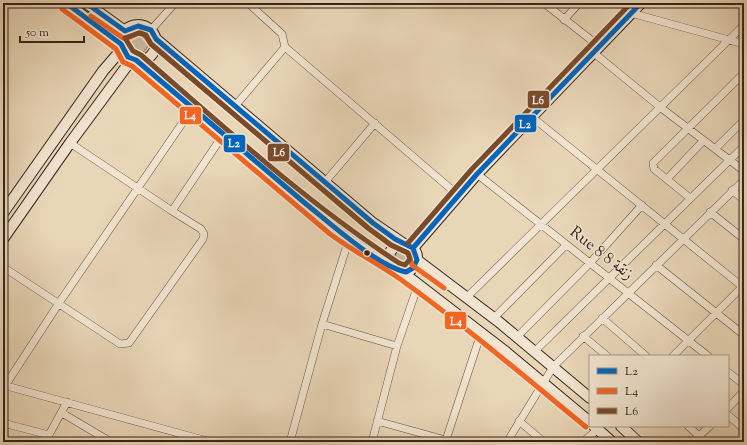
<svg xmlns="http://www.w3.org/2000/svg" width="747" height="445" font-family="'Sorts Mill Goudy',Amiri,serif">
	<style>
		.green { fill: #cab89c; stroke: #806e5c }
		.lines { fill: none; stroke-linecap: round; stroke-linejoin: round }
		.street-casing { stroke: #625042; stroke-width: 8 }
		.secondary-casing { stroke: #35241b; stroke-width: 12 }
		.street { stroke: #f1e4d0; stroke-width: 7 }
		.secondary { stroke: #f1e4d0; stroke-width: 10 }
		.bus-1-casing { stroke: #f1e4d0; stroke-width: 8 }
		.bus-2-casing { stroke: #f1e4d0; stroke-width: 8 }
		.bus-3-casing { stroke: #f1e4d0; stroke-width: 8 }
		.bus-1 { stroke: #0065bd; stroke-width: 5 }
		.bus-2 { stroke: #f26522; stroke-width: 5 }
		.bus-3 { stroke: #7a4b2a; stroke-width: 5 }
		.bus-dot { fill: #35241b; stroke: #f1e4d0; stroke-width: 1.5 }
		.labels { text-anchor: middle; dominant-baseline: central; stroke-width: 3; stroke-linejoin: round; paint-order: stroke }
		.street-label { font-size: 16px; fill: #35241b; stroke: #f1e4d0 }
		.line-badge { stroke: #f1e4d0; stroke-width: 1.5 }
		.badge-label { font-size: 11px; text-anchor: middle; font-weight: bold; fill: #fff }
	</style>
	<rect width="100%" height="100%" fill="#e9d6b7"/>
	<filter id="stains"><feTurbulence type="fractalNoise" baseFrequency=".005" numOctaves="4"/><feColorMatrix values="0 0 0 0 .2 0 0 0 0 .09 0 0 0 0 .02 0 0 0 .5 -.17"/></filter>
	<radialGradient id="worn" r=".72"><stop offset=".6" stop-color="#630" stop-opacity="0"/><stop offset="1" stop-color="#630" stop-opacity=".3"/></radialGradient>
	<path class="green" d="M126 43a11 11 0 1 1 22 0a11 11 0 1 1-22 0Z
		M392 259a10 10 0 1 1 20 0a10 10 0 1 1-20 0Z"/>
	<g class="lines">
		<g class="street-casing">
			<path id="street" d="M248,3L282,34L285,47L458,195
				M544,3L600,47
				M631,13L744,44
				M564,20L579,3
				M151,30L175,3
				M594,53L660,107L744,171
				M235,106L285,47
				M532,117L744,288
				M715,149L744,120
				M477,174L708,356
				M667,179L703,141
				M326,181L375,123
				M732,190L744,200
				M690,198L654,169L653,163L744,73
				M172,211L223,135
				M710,212L744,239
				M656,265L744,335
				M3,267L120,344L129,343L203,239L204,234L201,229L172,211L70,143
				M467,297L744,25
				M494,318L566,245
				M602,318L646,356
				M322,324L397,346
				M583,336L607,356
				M517,337L590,263L642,205
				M534,352L744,146
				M673,356L744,285
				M728,372L744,385
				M3,385L211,442
				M5,386L59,303L192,109
				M728,408L744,391
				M62,413L111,442
				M728,415L744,429
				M377,421L453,442
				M519,421L544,442
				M3,423L49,435
				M688,426L706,442
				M446,440L481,333
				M45,442L67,402
				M290,442L322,324L349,239
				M372,442L397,346L418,285
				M507,442L553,367L744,180
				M583,442L598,429
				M692,442L710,426"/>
		</g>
		<g class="secondary-casing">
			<path id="secondary" d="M66,3L121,44
				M86,3L125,31
				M120 43a18 18 0 1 1 36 0a18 18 0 1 1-36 0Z
				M156,39L373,223L404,244
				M136,60L335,229L360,247L392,267
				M3,213L103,71L122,49
				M3,239L70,143L132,59
				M389 258a14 14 0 1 1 28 0a14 14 0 1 1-28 0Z
				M413,248L477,174L641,3
				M417,260L499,322L590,398
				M402,272L506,352L590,422
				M594,426L612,442
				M621,426L638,442"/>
		</g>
		<use href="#street" class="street"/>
		<use href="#secondary" class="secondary"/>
		<g class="bus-1-casing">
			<path id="bus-1" d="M66,3L121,44L128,57L136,60C192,108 249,156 306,204C330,223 377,266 406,272L413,268L417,260L413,248L395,239L373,223L156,39L151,30L138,26L125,31L86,3
				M413,248L477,174L641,3"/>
		</g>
		<g class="bus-2-casing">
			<path id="bus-2" d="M62,9L116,49L123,62L132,66L330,234C353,251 377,263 400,279C464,325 525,377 586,427
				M91,16L123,38C140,39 136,22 151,44L368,228L391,245L408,253L412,265L444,288"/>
		</g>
		<g class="bus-3-casing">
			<path id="bus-3" d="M139,33L146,35L151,44L368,228L391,245L408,253L410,259L405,265L399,263C307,203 224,127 141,55L133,51L125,38Z
				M408,243L472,169L631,3"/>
		</g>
		<use href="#bus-1" class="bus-1"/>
		<use href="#bus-2" class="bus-2"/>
		<use href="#bus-3" class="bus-3"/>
	</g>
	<circle class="bus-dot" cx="367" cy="253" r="3.5"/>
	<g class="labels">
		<g class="street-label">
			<text transform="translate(601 254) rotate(38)">Rue 8 8 زنقة</text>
		</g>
	</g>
	<g class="line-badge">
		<rect x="527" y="90" width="23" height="19" rx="4" fill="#7a4b2a"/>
		<rect x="179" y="106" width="23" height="19" rx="4" fill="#f26522"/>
		<rect x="514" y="114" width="23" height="19" rx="4" fill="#0065bd"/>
		<rect x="223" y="134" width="23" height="19" rx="4" fill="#0065bd"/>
		<rect x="267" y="143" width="23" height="19" rx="4" fill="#7a4b2a"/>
		<rect x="444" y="311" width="23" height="19" rx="4" fill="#f26522"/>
	</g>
	<g class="badge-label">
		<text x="538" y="104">L6</text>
		<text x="190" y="119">L4</text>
		<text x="525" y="128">L2</text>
		<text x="234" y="147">L2</text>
		<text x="279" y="156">L6</text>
		<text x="456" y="325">L4</text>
	</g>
	<rect width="747" height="445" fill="none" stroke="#e9d6b7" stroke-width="16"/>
	<rect x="4" y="4" width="739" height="437" fill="none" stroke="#35241b" stroke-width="2"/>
	<rect x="8" y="8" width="731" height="429" fill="none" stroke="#35241b"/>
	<rect x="589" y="355" width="140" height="72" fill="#f1e4d0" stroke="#a69788"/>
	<rect x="597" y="368" width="20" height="6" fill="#0065bd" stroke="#a69788"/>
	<text x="625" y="375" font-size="12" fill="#35241b">L2</text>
	<rect x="597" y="388" width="20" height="6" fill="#f26522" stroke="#a69788"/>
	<text x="625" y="395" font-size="12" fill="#35241b">L4</text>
	<rect x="597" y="408" width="20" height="6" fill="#7a4b2a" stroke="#a69788"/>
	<text x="625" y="415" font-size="12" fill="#35241b">L6</text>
	<path d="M20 36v6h64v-6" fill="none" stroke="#35241b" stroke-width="2"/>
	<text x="26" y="36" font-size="12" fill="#35241b" stroke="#f1e4d0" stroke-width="3" paint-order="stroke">50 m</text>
	<rect width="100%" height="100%" filter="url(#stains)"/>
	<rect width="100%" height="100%" fill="url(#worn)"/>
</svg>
